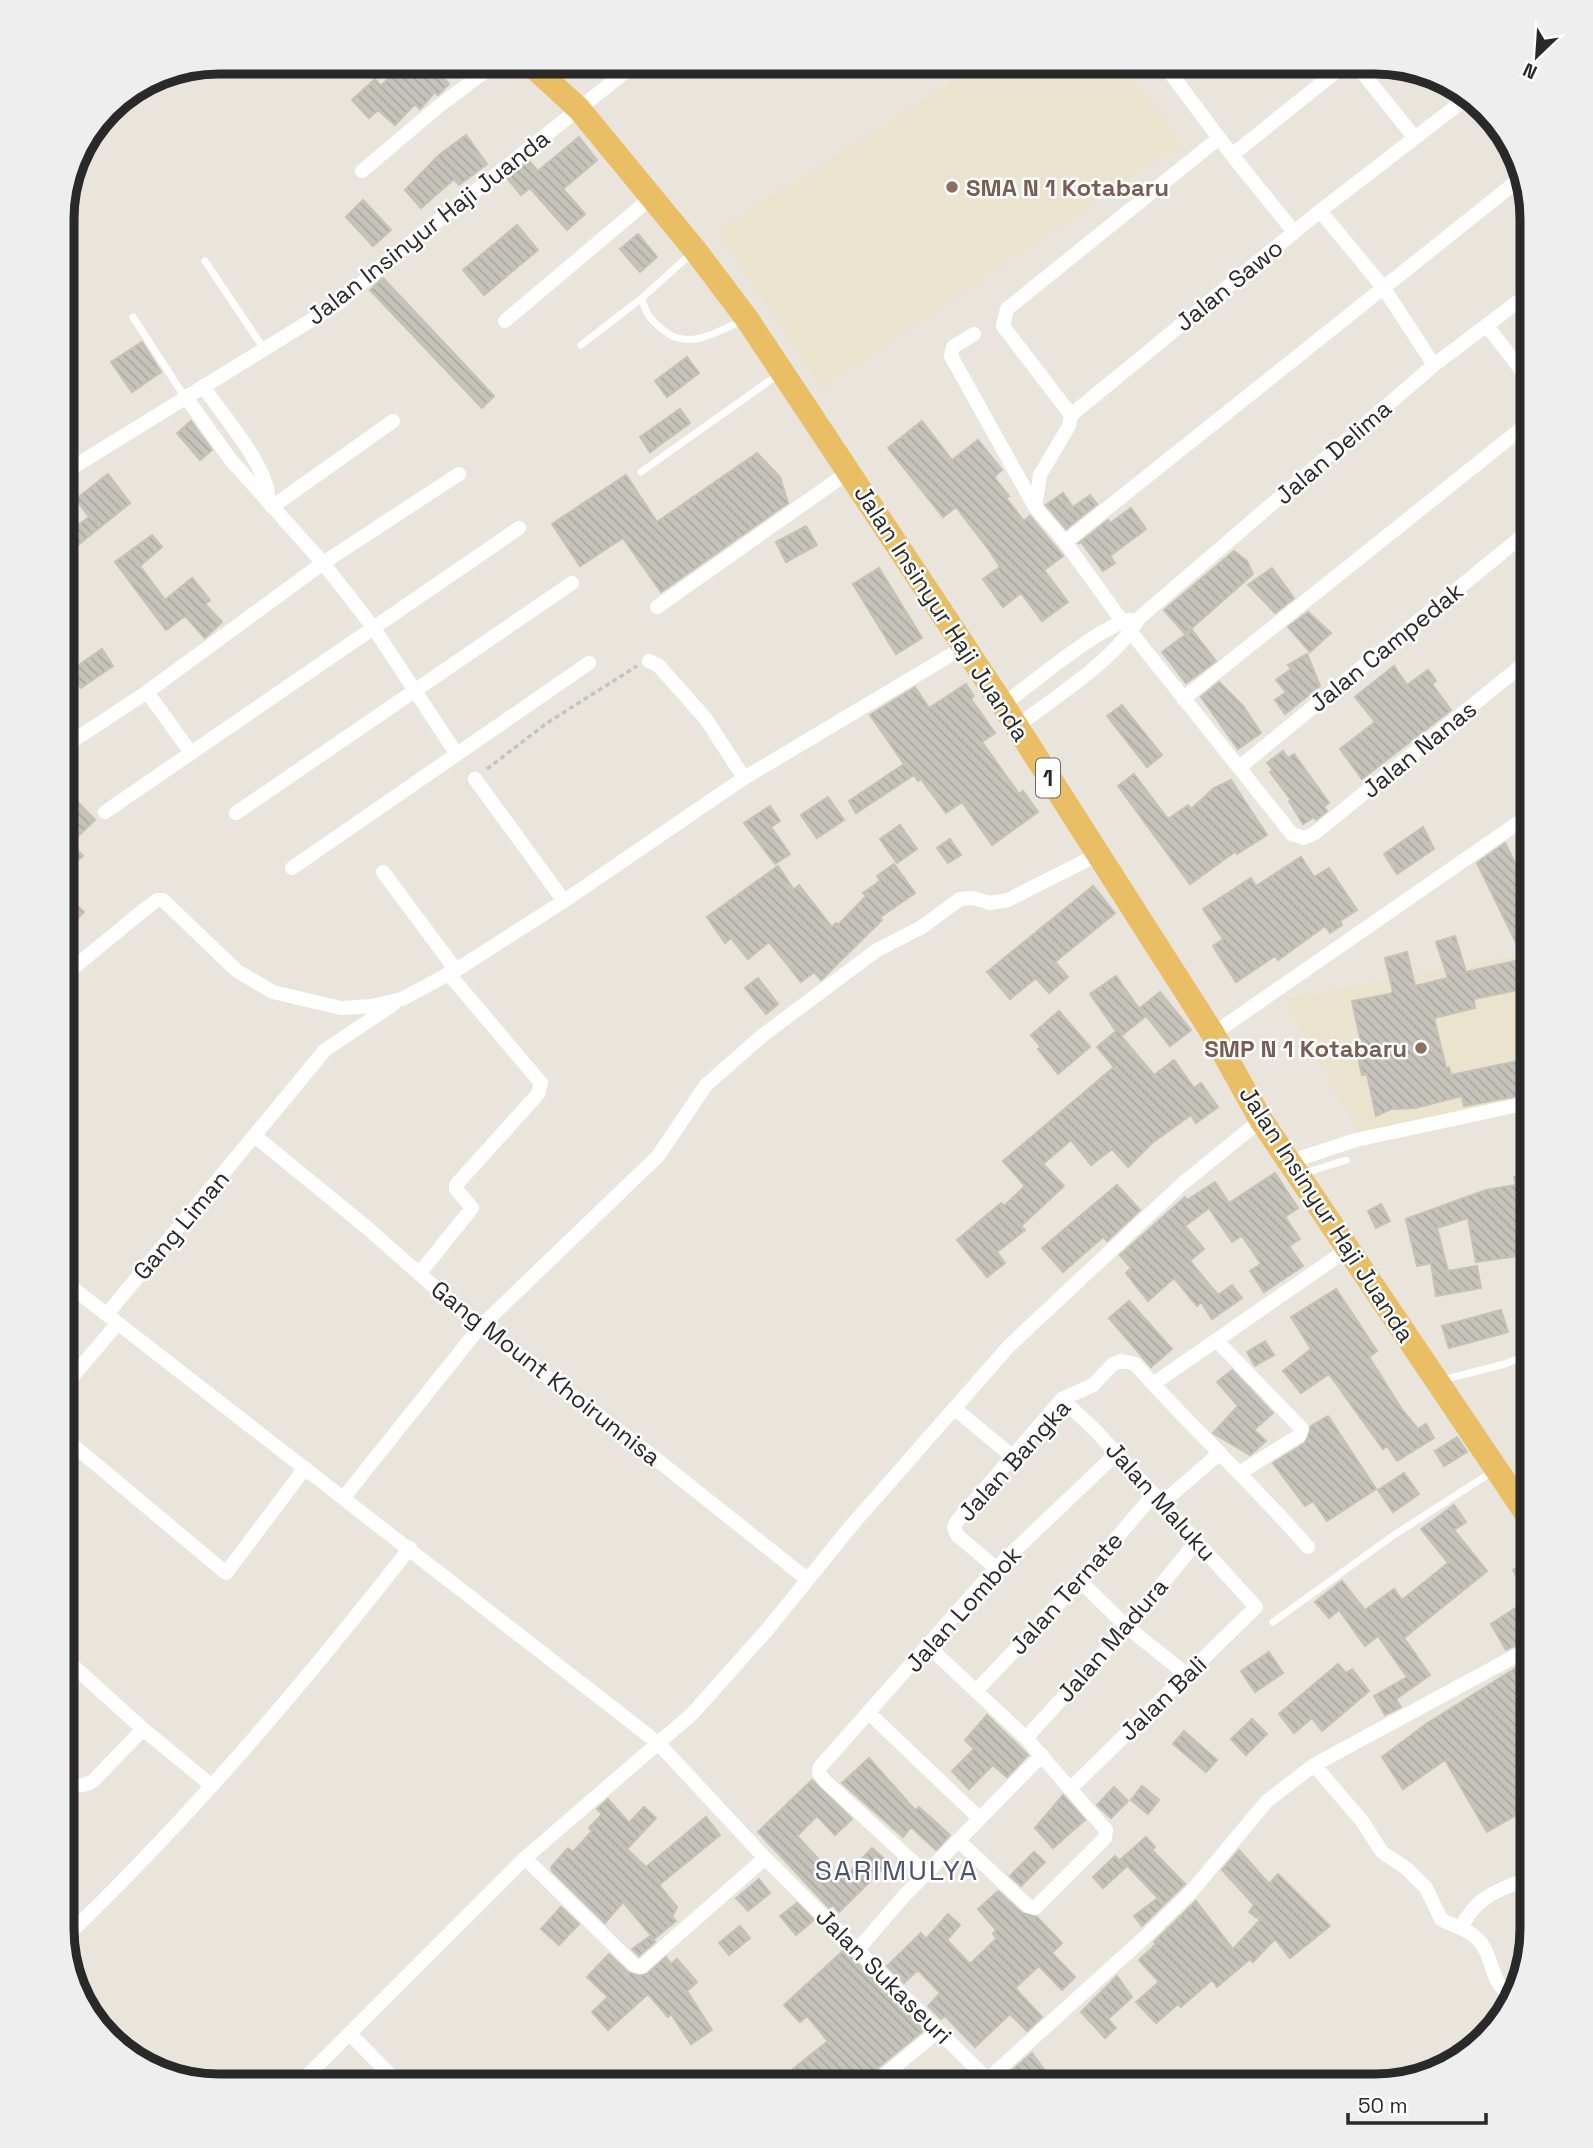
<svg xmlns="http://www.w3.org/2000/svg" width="1593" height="2148" font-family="'Space Grotesk',sans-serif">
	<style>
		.education { fill: #eae3cd }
		.building { fill: url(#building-back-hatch); stroke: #c5c1b6; stroke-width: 2 }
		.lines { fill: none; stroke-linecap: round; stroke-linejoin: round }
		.path { stroke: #c3c3c3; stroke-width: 3.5; stroke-dasharray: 5 3.5; stroke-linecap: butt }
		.service { stroke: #fff; stroke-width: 7 }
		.minor { stroke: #fff; stroke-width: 14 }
		.trunk { stroke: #e9be65; stroke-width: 24 }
		.education-dot { fill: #8d6e63; stroke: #fff; stroke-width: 2.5 }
		.labels { text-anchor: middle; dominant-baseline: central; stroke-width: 5; stroke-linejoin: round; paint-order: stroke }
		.shield { fill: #fff; stroke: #696969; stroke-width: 2 }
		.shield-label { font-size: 23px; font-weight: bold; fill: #292929 }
		.education-label { font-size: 24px; font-weight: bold; fill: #785e54; stroke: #fff; text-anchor: start }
		.street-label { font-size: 24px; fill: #292929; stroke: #fff }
		.quarter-label { font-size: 28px; letter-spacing: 2px; fill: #4e5275; stroke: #fff }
		.rim { fill: none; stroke: #292929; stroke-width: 9 }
	</style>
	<defs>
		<pattern id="building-back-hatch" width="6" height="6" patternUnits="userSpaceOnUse" patternTransform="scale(1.75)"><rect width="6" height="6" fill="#c6c3bb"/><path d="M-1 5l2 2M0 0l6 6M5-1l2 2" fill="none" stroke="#aaa8a1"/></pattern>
	</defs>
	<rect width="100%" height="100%" fill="#eae5dc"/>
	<path class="education" d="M985,61H1117L1182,143L823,388L717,231Z
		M1532,953V1097L1359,1134L1283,999Z"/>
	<path class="building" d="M405,61H427L449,84L438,95L435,92L420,109L415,104L395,125L378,110L369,118L352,100L375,79L381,86Z
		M466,135L487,164L459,185L454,179L421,208L405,190L439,155Z
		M579,137L597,160L563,189L585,214L567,230L530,188L521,195L507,178L529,161L538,171Z
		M363,200L391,230L373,246L346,217Z
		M517,225L538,250L484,295L463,270Z
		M638,234L657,257L640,272L620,249Z
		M383,278L494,396L482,408L370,290Z
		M142,342L161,372L132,392L111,362Z
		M687,357L699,373L667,397L655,381Z
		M680,409L690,423L650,452L640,437Z
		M191,421L212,450L200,460L177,433Z
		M922,421L952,460L978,440L1002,470L994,477L1009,496L1006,498L1024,521L1030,516L1063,556L1044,570L1068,602L1042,621L1021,593L1003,607L983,579L1000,567L989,550L956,507L943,517L888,448Z
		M757,453L780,477L788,503L661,592L623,538L580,566L552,524L626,475L657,522Z
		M108,474L130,503L62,558V537L89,517L76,499Z
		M1063,493L1073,507L1090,495L1097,504L1066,529L1046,505Z
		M1131,508L1146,529L1110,556L1115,563L1103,571L1081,542L1078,544L1108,520L1110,523Z
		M806,526L817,545L786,562L776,542Z
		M152,535L162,547L140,566L165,600L192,578L210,600L205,604L222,622L205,638L185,616L166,630L115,562Z
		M1234,551L1247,561L1253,574L1185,634L1164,610Z
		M879,568L922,638L896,654L853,584Z
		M1272,568L1294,598L1275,613L1248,585Z
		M1308,612L1331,633L1310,652L1288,627Z
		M1192,630L1216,661L1186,683L1162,652Z
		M102,649L113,666L81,688L69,672Z
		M1307,654L1320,686L1285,714L1275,700L1286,692L1276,680L1291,669L1288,665Z
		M1394,666L1407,685L1428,670L1436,681L1432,684L1451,710L1362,779L1340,749L1375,722L1355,697Z
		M1219,682L1243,706L1261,733L1238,749L1201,697Z
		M966,684L974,696L971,699L995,733L982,742L1019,794L1023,791L1038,812L992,845L962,802L946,813L921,779L918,781L914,775L856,813L849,801L904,764L870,715L915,687L929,708Z
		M1122,705L1162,755L1147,767L1107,716Z
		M1283,751L1288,758L1294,754L1329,803L1324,806L1327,811L1316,820L1314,817L1303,824L1289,801L1291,800L1270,772L1273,770L1267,763Z
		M1134,774L1168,819L1188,805L1191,809L1214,788L1231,780L1267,835L1237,854L1236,851L1190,884L1118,786Z
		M72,796L95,820L75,839L61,824V807Z
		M828,797L844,820L817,838L801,815Z
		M770,806L780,821L771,827L790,854L775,864L744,823Z
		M900,825L917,849L897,863L880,839Z
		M1423,827L1434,849L1397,874L1384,854Z
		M61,832L83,856L61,875Z
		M950,839L961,855L948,863L937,848Z
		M1505,843L1521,875L1532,870V987L1474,999L1475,1008L1434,1018L1446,1068L1449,1067L1451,1075L1532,1058V1093L1464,1106L1462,1096L1415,1108L1391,1109L1376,1116L1367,1074L1362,1075L1357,1053L1363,1052L1352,1001L1390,994L1393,991L1385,958L1407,952L1415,986L1448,978L1436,942L1455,936L1466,972L1524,959L1477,863Z
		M1301,857L1314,877L1329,868L1357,910L1340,921L1342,925L1330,933L1325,926L1278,960L1275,956L1236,982L1213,946L1223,939L1203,909L1251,878L1256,886Z
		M894,864L915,893L879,918L882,920L821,980L814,972L801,982L769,942L748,959L731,938L725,943L707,917L778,866L794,890L799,885L832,927L836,923L838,925L866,896L863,893L880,881L877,876Z
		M1093,886L1115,913L1055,962L1068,977L1049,993L1036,978L1010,999L987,972Z
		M61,890L84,912L73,923L61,912Z
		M1116,976L1145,1017L1121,1036L1154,1075L1174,1060L1194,1088L1201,1083L1218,1107L1196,1123L1191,1115L1152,1143L1128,1167L1112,1149L1091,1165L1071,1140L1043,1164L1064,1186L1021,1226L1025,1230L997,1252L1005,1263L987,1277L957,1240L1001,1203L1004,1206L1025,1186L1003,1161L1114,1067L1097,1047L1116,1031L1090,994Z
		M758,978L778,1004L766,1014L745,988Z
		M1160,992L1191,1030L1170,1046L1140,1008Z
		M1059,1011L1090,1047L1058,1074L1038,1049L1041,1047L1031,1035Z
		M1275,1173L1298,1208L1285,1217L1300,1239L1289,1246L1303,1266L1264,1292L1250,1271L1261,1264L1242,1236L1232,1242L1209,1208L1185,1226L1204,1249L1190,1261L1218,1295L1232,1285L1242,1298L1212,1319L1201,1302L1197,1306L1174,1278L1148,1301L1126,1273L1131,1268L1120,1255L1185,1197L1187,1200L1215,1182L1229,1203Z
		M1532,1173V1254L1476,1262L1468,1218L1437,1228L1448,1271L1477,1266L1481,1288L1436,1296L1431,1263L1417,1266L1406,1219L1486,1190L1516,1185L1514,1177Z
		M1117,1185L1140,1210L1107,1241L1103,1237L1063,1272L1042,1248Z
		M1381,1204L1390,1221L1376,1228L1368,1211Z
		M1336,1289L1377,1351L1369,1357L1403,1411L1418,1429L1426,1424L1434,1438L1397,1461L1387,1446L1383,1449L1329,1374L1301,1393L1283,1371L1311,1349L1291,1317Z
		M1129,1301L1172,1349L1151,1367L1109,1318Z
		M1501,1310L1508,1332L1449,1348L1442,1326Z
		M1265,1341L1274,1355L1255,1366L1247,1352Z
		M1232,1370L1273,1413L1254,1430L1266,1441L1250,1455L1213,1433L1238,1406L1217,1382Z
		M1328,1416L1376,1489L1327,1521L1313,1501L1305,1506L1273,1463L1305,1443L1311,1426Z
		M1457,1437L1467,1452L1444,1466L1435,1451Z
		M1404,1473L1419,1494L1393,1512L1378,1490Z
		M1454,1505L1466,1522L1454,1530L1487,1571L1404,1638L1430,1675L1396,1699L1401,1707L1385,1715L1374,1696L1407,1677L1378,1636L1365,1646L1339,1610L1329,1618L1315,1602L1342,1581L1365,1610L1394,1589L1402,1600L1448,1563L1421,1529Z
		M1527,1561L1532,1568V1637L1506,1650L1491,1624L1517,1607L1526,1590L1513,1570Z
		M1269,1652L1283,1673L1255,1692L1241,1671Z
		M1532,1658V1806L1487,1832L1445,1760L1403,1789L1382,1757L1426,1724Z
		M1338,1664L1346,1673L1352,1669L1369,1691L1322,1731L1312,1718L1294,1733L1279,1714Z
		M987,1715L1028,1755L1007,1777L993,1765L969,1789L952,1771L974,1749L965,1740Z
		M1252,1719L1267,1734L1246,1755L1231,1739Z
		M1184,1731L1217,1760L1206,1772L1173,1744Z
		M869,1758L915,1810L919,1807L950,1835L936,1850L911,1827L903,1837L842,1783Z
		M812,1780L852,1819L835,1835L817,1816L797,1836L837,1879L845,1872L847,1875L872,1848L889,1863L839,1912L833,1905L829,1908L758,1832Z
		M1142,1786L1159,1800L1148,1814L1131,1800Z
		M1114,1787L1128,1801L1111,1818L1097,1805Z
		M1063,1795L1085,1820L1053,1848L1035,1828Z
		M608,1799L629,1823L644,1807L656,1818L627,1849L646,1867L706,1817L720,1835L659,1885L677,1907L672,1917L676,1921L654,1939L623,1902L605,1923L552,1871L551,1867L568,1848L573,1852L592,1831L589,1828L602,1814L597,1809Z
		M1146,1837L1155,1847L1152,1850L1185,1884L1142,1926L1134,1916L1158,1898L1121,1859Z
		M1239,1850L1269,1884L1278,1874L1330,1926L1290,1958L1275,1939L1253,1962L1250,1959L1217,1987L1212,1980L1181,2007L1178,2004L1156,2023L1136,2002L1159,1982L1139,1960L1156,1944L1154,1942L1196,1901L1233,1949L1260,1920L1249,1912L1254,1905L1222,1870Z
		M1034,1852L1045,1862L1021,1886L1010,1876Z
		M1115,1856L1126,1867L1103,1888L1093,1877Z
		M759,1879L770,1893L748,1911L736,1898Z
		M998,1891L1022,1913L1037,1917L1062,1943L1052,1953L1075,1977L1062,1990L1039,1966L1015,1988L1042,2017L1027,2031L1010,2014L975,2047L945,2016L941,2019L928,2006L940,1993L918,1970L904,1983L887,1966L921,1933L926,1939L948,1914L960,1925L947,1940L970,1964L997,1938L993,1934L996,1930L978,1909Z
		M797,1903L814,1920L796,1935L780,1916Z
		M561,1907L579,1924L559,1945L541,1929Z
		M740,1926L750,1938L729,1955L719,1943Z
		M650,1936L655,1942L639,1956L632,1949Z
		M844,1950L924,2030L868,2076L865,2073L850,2087H807L793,2069L828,2041L807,2016L800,2022L784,2005Z
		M609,1954L628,1972L639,1976L647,1974L666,1957L671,1964L677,1959L697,1982L687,1991L712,2030L691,2044L671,2014L668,2017L648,1994L608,2030L592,2012L608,1997L587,1977Z
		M1117,1976L1132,1997L1108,2019L1116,2028L1105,2038L1081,2012Z
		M1032,2053L1057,2087H1004L1001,2080Z"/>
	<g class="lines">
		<path class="path" d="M487,769L547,723L637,666"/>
		<path class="service" d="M205,261L264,349
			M642,298C645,313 650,319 662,329C687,352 717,332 743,320
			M133,317L184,396
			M581,345L642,298L692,253
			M641,472L779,374
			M1302,1174L1346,1160
			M1442,1380L1505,1364L1532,1353
			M1273,1622L1394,1535L1492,1472"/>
		<path class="minor" d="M1162,62L1219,138
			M1354,62L1415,138
			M1175,77L1194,62
			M1232,155L1294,232
			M362,171L439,106L499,61
			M1320,211L1383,287L1434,365
			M505,321L652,197
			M1487,326L1532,384
			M974,334L953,347L951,356L1035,507L1065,542L1122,621L1292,834L1304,838L1315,833L1532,657
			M203,386C220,412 272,471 268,501
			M185,396L230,459L323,563L373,627L456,753
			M1071,415L1003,326L1007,309L1219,138L1232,155L1348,62
			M62,474L339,303L385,263L639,61
			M272,507L393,421
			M1035,507L1040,475L1069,426L1071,415L1320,211L1468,97
			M1065,542L1521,178
			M657,607L850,471
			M649,661L658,665L706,719L744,778
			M147,692L191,753
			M1183,699L1532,420
			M1003,705C1030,685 1101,625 1130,620
			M1016,727C1052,699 1118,658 1138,619L1434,365L1532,291
			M62,748L147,692L323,563L459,474
			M1241,766L1532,528
			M475,779L564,901
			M105,812L519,528
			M236,813L572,583
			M292,868L589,663
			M383,872L456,970
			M61,978L145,909L157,900H163L237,971L273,992L341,1008L372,1006L402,999L456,970L564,901L744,778L964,647
			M1213,1034L1532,813
			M256,1137L365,1226L480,1327L646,1451L807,1579
			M1289,1162L1356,1140L1532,1102
			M419,1274L472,1208L456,1189V1185L538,1094L541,1083L448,973
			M61,1279L658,1743L765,1858L995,2087
			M107,1314L325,1050L394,1004
			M1218,1342L1302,1429L1300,1435L1241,1472
			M1153,1384L1348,1249
			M61,1390L118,1323
			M1062,1399L1096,1431L1256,1607L1070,1789
			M955,1409L1012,1456
			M61,1435L226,1573L305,1468
			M1515,1496L1532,1484
			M344,1497L480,1327L658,1156L706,1085L763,1035L877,950L922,927L960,899L973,898L990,903L1008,900L1097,855
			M1162,1503L1220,1453
			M996,1568L957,1535L954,1527L957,1521L1062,1399L1093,1385L1113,1364L1122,1361L1135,1364C1191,1427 1253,1484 1308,1547
			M1080,1581L1127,1627L1187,1675
			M928,1646L1026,1738L1106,1830L1105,1838L1035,1908L1028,1906L960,1842
			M61,1655L143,1729L212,1786
			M977,1690L1080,1581L1154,1494
			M870,1714L979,1818
			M1026,1738L1127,1627L1197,1541
			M1314,1765L1362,1821L1382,1852L1406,1868L1426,1888L1441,1919C1456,1928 1472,1929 1483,1946C1494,1963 1492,1988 1514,1996
			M61,1775C72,1786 78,1789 93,1781L143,1729
			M525,1858L634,1965L641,1967L765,1858
			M926,1874L824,1780L819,1773L820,1767L996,1568L1117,1453
			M1462,1926C1478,1894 1500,1890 1532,1877
			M73,1930C196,1811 305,1682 410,1548
			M859,1948L904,1896L1042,1755
			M351,2035L401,2086
			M988,2079L1145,1937L1191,1892L1267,1801L1314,1765L1532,1647
			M297,2086L525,1858L692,1714L767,1630L851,1526L1009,1346L1182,1184L1261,1120
			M870,2087L938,2031"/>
		<path class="trunk" d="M527,61L579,109L695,250L747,319L1003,705L1213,1034L1261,1120L1532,1522"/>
	</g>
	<g class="education-dot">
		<circle cx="952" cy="187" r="7"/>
		<circle cx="1421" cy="1048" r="7"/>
	</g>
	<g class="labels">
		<rect class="shield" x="1036" y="758.5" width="24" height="39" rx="5"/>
		<g class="shield-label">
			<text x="1048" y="778">1</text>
		</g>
		<g class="education-label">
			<text x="966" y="187">SMA N 1 Kotabaru</text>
			<text x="1407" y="1048" text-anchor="end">SMP N 1 Kotabaru</text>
		</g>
		<g class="street-label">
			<text transform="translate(428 227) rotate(-38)">Jalan Insinyur Haji Juanda</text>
			<text transform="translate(1229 285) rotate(-39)">Jalan Sawo</text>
			<text transform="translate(1333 452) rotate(-41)">Jalan Delima</text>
			<text transform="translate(942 613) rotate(57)">Jalan Insinyur Haji Juanda</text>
			<text transform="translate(1386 647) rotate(-39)">Jalan Campedak</text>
			<text transform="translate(1419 749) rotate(-39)">Jalan Nanas</text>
			<text transform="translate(1327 1214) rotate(57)">Jalan Insinyur Haji Juanda</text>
			<text transform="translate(181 1225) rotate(-50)">Gang Liman</text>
			<text transform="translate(546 1373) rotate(38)">Gang Mount Khoirunnisa</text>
			<text transform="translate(1014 1460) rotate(-48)">Jalan Bangka</text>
			<text transform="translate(1161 1501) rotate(48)">Jalan Maluku</text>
			<text transform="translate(1066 1593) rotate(-48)">Jalan Ternate</text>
			<text transform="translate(963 1609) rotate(-48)">Jalan Lombok</text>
			<text transform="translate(1112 1640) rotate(-49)">Jalan Madura</text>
			<text transform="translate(1163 1698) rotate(-44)">Jalan Bali</text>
			<text transform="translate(884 1976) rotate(45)">Jalan Sukaseuri</text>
		</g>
		<g class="quarter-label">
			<text x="897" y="1870">SARIMULYA</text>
		</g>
	</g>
	<path d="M0 0H1593V2148H0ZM219 74H1375A145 145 0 0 1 1520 219V1929A145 145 0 0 1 1375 2074H219A145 145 0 0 1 74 1929V219A145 145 0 0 1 219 74Z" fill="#eee" fill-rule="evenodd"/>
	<path class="rim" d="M219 74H1375A145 145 0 0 1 1520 219V1929A145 145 0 0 1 1375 2074H219A145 145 0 0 1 74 1929V219A145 145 0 0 1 219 74Z"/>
	<g transform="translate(1537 56) rotate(205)" stroke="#ffffff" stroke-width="5" paint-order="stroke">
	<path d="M0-5L12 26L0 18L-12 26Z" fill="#292929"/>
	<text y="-10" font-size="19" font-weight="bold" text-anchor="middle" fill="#292929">N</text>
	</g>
	<path d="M1348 2113v10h138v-10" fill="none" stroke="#292929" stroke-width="3.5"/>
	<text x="1358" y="2113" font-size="21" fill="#292929" stroke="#ffffff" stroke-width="5" paint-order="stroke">50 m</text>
</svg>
